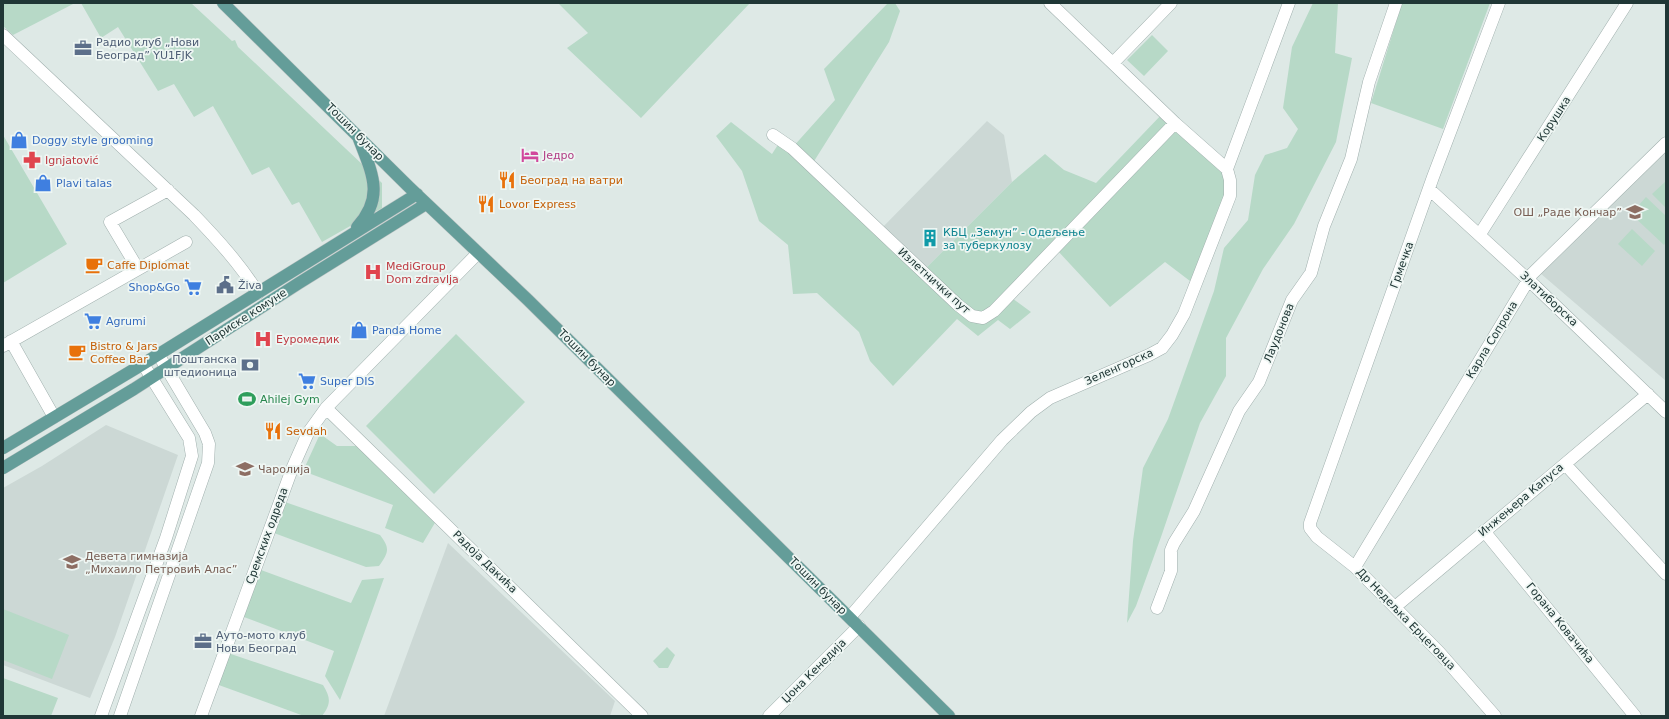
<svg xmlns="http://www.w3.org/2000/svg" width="1669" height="719" font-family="'DejaVu Sans',sans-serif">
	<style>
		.built { fill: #ccd8d5 }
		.green { fill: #b7d9c7 }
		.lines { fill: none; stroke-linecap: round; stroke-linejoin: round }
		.minor-casing { stroke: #a1b0ae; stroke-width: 13 }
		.major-casing { stroke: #bcc3c3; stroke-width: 13 }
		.minor { stroke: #fff; stroke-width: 12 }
		.major { stroke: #649d99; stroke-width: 12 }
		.labels { text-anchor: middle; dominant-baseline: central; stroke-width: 3.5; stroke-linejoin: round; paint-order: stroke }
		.service-label { font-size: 11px; fill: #4e5e75; stroke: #eef6f3; text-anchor: start }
		.street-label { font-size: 11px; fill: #203736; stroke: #eef6f3 }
		.shop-label { font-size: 11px; fill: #366cbe; stroke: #eef6f3; text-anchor: start }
		.hotel-label { font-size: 11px; fill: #b23c85; stroke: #eef6f3; text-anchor: start }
		.health-label { font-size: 11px; fill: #be3a42; stroke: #eef6f3; text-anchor: start }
		.food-label { font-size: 11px; fill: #c56008; stroke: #eef6f3; text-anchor: start }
		.education-label { font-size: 11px; fill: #785e54; stroke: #eef6f3; text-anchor: start }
		.culture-label { font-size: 11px; fill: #0d838f; stroke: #eef6f3; text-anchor: start }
		.leisure-label { font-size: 11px; fill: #27864d; stroke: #eef6f3; text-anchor: start }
	</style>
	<rect width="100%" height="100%" fill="#dee9e6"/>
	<path class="built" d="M987,121L1004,135L1012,182L922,272L879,231Z
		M1666,151V381L1540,273Z
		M106,425L178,455L115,637L90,698L3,665V488L42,466Z
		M448,543L615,701L610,716H384Z"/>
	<path class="green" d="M3,3H75L13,35L3,26Z
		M81,3H191L232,41L235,40L238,47L382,183V208L322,242L299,202L292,205L269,167L252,175L213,106L194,117L174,84L158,91L118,27L101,38Z
		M558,3H750L641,118L567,48L588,33Z
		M888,3H895L900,11L889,42L811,166L922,272L1012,182L1045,154L1064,170L1096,183L1164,112L1230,180L1201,271L1190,281L1165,262L1110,307L1057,250L1012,298L1031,312L1010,329L998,320L978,336L957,319L893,386L870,361L859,332L817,293L793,294L788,245L759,221L742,171L716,136L731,122L772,154L781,140L792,148L835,100L824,69Z
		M1313,3H1338L1335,53L1352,58L1336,142L1294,224L1263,269L1226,338V376L1200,423L1161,537L1136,606L1127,623L1133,541L1143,468L1168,419L1214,291L1224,248L1248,220L1255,175L1265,155L1287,148L1298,129L1283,108L1292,47Z
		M1402,3H1490L1443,129L1371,103Z
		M1152,35L1168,51L1144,76L1127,60Z
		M3,135L67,244L3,283Z
		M1666,181V208L1652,194Z
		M1646,197L1666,216V242L1664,245L1631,214Z
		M1632,229L1655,251L1642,266L1618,244Z
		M456,334L525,402L434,494L366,426Z
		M320,434L337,446H358L436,521L423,543L385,528L393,505L303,471Z
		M285,502L380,535C390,548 389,552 379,566L366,567L274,533Z
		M261,570L351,603L362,580L384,578L340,700L325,676L334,651L244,617Z
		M3,609L69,635L52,679L3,660Z
		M667,647L675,655L668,668H659L653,661Z
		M228,653L323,685C331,698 331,704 322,716H304L216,684Z
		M3,678L58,698L51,716H3Z"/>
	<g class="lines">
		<g class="minor-casing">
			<path id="minor" d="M3,35L194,215C217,239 240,264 258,293
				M1114,62L1171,3
				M773,135L792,148L811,166L958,305L972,316L983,318L994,311L1175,123
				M1227,169L1289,3
				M1429,189L1536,287L1666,412
				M1480,234L1627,3
				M138,269L110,222L168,190
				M11,341L54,417
				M3,346L186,242
				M326,408L642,716
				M1565,464L1666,574
				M1484,531L1635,716
				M1355,567L1532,274L1666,143
				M1395,607L1648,394
				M1157,608L1171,571V550L1174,543L1194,511L1239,411L1259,382L1292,300L1311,273L1324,226L1351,159L1369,82L1396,3
				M850,617L1002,440L1031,412L1050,398L1149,355L1162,348L1172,335L1184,314L1230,196V180L1227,169L1175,123L1050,3
				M101,716L166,538L192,456L189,438L143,364
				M120,716L208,463L209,444L205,433L158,354
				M201,716L292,469L308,433L326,408L478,253
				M769,716L859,626
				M1495,716L1439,652L1355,567L1317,537L1310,528V523L1433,177L1499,3"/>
		</g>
		<g class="major-casing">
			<path id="major" d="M223,3L409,187L528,300L949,716
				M357,227C385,197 372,173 359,139
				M3,448L143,364L417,194
				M3,468L134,389L299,283L426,204"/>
		</g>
		<use href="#minor" class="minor"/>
		<use href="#major" class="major"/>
	</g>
	<defs>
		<g id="office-bare" transform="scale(1.38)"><path d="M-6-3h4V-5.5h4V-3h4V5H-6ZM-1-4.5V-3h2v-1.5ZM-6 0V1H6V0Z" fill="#5c6f8a" stroke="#eef6f3" stroke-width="2.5" paint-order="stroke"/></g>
		<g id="shop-bare" transform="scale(1.38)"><path d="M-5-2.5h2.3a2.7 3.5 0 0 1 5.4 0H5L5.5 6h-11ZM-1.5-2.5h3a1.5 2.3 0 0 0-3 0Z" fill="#3f7fe0" stroke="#eef6f3" stroke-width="2.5" paint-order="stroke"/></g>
		<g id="hotel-bare" transform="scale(1.38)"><path d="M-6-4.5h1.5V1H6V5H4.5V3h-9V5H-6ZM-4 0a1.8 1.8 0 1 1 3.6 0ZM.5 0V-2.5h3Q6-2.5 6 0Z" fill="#d1479c" stroke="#eef6f3" stroke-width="2.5" paint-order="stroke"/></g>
		<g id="pharmacy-bare" transform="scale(1.38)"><path d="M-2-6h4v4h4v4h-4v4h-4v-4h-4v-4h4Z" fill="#e0444e" stroke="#eef6f3" stroke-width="2.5" paint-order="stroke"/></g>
		<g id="restaurant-bare" transform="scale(1.38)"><path d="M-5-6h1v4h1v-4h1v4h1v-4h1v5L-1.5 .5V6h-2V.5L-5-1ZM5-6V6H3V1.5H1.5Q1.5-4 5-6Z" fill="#e8710a" stroke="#eef6f3" stroke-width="2.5" paint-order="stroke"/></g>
		<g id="school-bare" transform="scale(1.38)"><path d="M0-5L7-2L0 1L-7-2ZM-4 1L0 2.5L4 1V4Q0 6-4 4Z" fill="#8d6e63" stroke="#eef6f3" stroke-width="2.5" paint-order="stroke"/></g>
		<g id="building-bare" transform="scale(1.38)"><path d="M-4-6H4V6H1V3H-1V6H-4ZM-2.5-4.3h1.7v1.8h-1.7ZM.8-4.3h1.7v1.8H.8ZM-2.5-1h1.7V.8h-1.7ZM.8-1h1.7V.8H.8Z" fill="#0f9aa8" stroke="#eef6f3" stroke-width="2.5" paint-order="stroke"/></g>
		<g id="cafe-bare" transform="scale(1.38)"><path d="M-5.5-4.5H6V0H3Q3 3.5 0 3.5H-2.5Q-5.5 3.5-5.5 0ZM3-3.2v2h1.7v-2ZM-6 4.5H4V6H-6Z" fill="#e8710a" stroke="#eef6f3" stroke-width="2.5" paint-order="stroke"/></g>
		<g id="hospital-bare" transform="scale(1.38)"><path d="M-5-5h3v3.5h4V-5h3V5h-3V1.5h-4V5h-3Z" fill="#e0444e" stroke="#eef6f3" stroke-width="2.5" paint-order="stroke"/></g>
		<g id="civic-bare" transform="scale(1.38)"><path d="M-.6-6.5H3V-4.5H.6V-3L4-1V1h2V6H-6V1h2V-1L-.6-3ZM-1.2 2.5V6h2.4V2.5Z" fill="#5c6f8a" stroke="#eef6f3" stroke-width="2.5" paint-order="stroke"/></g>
		<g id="supermarket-bare" transform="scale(1.38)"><path d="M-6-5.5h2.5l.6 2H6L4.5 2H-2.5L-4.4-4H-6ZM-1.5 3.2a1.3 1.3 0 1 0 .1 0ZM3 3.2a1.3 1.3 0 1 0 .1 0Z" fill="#3f7fe0" stroke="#eef6f3" stroke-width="2.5" paint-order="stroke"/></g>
		<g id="bank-bare" transform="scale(1.38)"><path d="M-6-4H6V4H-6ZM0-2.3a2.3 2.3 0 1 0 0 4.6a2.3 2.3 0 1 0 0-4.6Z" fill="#5c6f8a" stroke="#eef6f3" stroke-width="2.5" paint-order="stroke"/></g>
		<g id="stadium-bare" transform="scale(1.38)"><path d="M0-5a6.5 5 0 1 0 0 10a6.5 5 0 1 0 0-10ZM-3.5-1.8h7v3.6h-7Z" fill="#2e9e5b" stroke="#eef6f3" stroke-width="2.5" paint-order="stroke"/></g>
	</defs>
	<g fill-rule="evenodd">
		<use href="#office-bare" x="83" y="48"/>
		<use href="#shop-bare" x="19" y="140"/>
		<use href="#hotel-bare" x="530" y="155"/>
		<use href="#pharmacy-bare" x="32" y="160"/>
		<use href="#restaurant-bare" x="507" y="180"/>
		<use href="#shop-bare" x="43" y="183"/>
		<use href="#restaurant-bare" x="486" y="204"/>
		<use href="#school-bare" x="1635" y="212"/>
		<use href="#building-bare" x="930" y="238"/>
		<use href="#cafe-bare" x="94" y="265"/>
		<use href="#hospital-bare" x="373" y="272"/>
		<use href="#civic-bare" x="225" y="285"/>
		<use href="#supermarket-bare" x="193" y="287"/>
		<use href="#supermarket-bare" x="93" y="321"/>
		<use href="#shop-bare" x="359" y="330"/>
		<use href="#hospital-bare" x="263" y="339"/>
		<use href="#cafe-bare" x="77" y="352"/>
		<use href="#bank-bare" x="250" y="365"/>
		<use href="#supermarket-bare" x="307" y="381"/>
		<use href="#stadium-bare" x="247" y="399"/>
		<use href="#restaurant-bare" x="273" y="431"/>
		<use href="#school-bare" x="245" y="469"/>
		<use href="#school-bare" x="72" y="562"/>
		<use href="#office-bare" x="203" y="641"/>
	</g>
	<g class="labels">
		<g class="service-label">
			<text x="96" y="42">Радио клуб „Нови<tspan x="96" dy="13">Београд” YU1FJK</tspan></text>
			<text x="238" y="285">Živa</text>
			<text x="237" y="359" text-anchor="end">Поштанска<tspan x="237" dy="13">штедионица</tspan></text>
			<text x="216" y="635">Ауто-мото клуб<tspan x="216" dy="13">Нови Београд</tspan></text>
		</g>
		<g class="street-label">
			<text transform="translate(1554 119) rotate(-57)">Корушка</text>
			<text transform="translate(355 132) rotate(45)">Тошин бунар</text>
			<text transform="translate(1402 265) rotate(-70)">Грмечка</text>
			<text transform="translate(934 281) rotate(42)">Излетнички пут</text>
			<text transform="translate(1549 299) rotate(43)">Златиборска</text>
			<text transform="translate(246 317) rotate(-33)">Париске комуне</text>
			<text transform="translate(1279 333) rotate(-68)">Лаудонова</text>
			<text transform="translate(1492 340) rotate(-59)">Карла Сопрона</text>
			<text transform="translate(587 358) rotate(45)">Тошин бунар</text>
			<text transform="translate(1119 367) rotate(-24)">Зеленгорска</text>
			<text transform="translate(1521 500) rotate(-40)">Инжењера Капуса</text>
			<text transform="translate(267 536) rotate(-70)">Сремских одреда</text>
			<text transform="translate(485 562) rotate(44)">Радоја Дакића</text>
			<text transform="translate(818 586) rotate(45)">Тошин бунар</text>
			<text transform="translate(1406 619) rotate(46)">Др Недељка Ерцеговца</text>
			<text transform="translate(1560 623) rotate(51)">Горана Ковачића</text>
			<text transform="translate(814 671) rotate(-45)">Џона Кенедија</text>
		</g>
		<g class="shop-label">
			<text x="32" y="140">Doggy style grooming</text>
			<text x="56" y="183">Plavi talas</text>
			<text x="180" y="287" text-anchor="end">Shop&amp;Go</text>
			<text x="106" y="321">Agrumi</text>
			<text x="372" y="330">Panda Home</text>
			<text x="320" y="381">Super DIS</text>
		</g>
		<g class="hotel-label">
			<text x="543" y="155">Једро</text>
		</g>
		<g class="health-label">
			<text x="45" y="160">Ignjatović</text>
			<text x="386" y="266">MediGroup<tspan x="386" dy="13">Dom zdravlja</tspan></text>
			<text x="276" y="339">Еуромедик</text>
		</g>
		<g class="food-label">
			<text x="520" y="180">Београд на ватри</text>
			<text x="499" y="204">Lovor Express</text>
			<text x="107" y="265">Caffe Diplomat</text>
			<text x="90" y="346">Bistro &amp; Jars<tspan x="90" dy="13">Coffee Bar</tspan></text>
			<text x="286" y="431">Sevdah</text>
		</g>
		<g class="education-label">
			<text x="1622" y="212" text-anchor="end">ОШ „Раде Кончар”</text>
			<text x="258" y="469">Чаролија</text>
			<text x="85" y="556">Девета гимназија<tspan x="85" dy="13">„Михаило Петровић Алас”</tspan></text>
		</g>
		<g class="culture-label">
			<text x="943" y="232">КБЦ „Земун” - Одељење<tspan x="943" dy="13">за туберкулозу</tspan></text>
		</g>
		<g class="leisure-label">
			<text x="260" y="399">Ahilej Gym</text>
		</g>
	</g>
	<rect width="1669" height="719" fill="none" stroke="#203736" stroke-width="8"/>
</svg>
